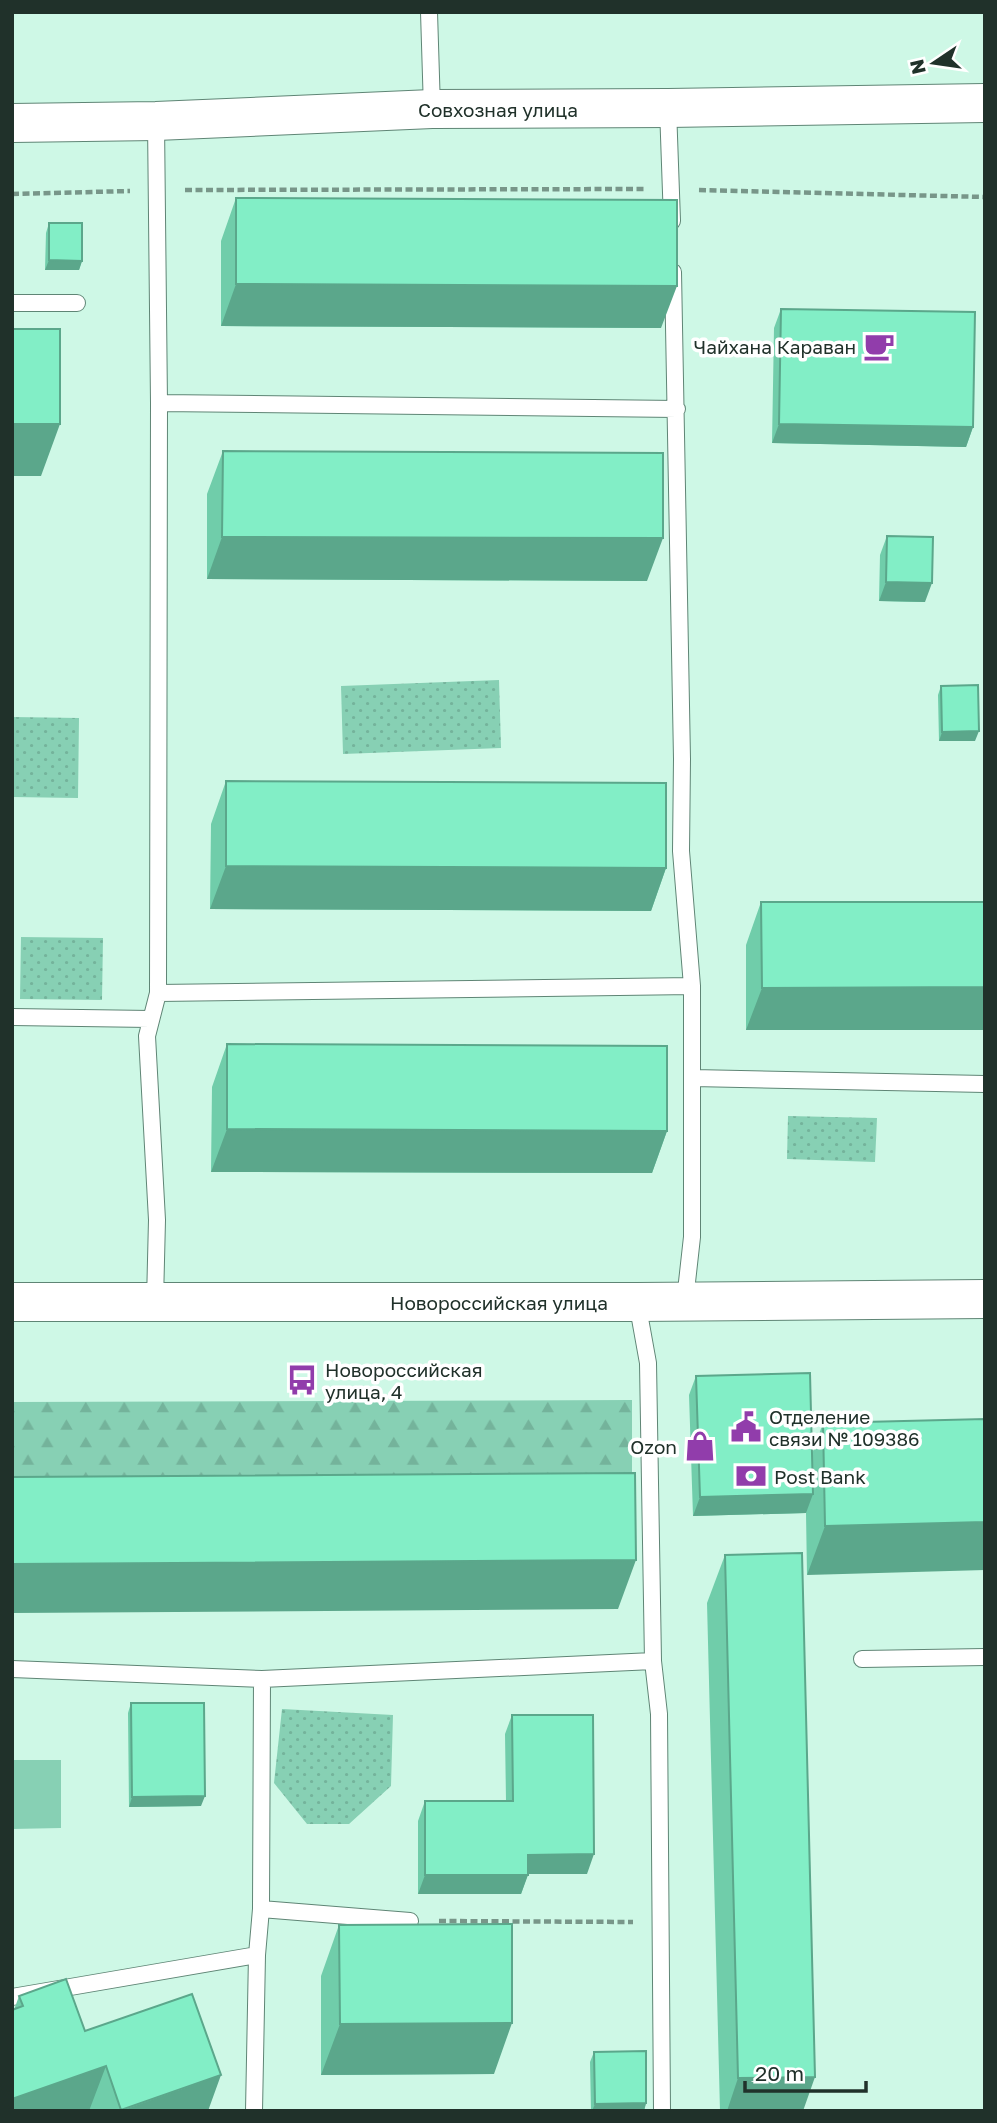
<svg xmlns="http://www.w3.org/2000/svg" width="997" height="2123" font-family="'Golos Text',sans-serif">
	<style>
		.green { fill: url(#green-dots) }
		.forest { fill: url(#forest-firs) }
		.pitch { fill: #87d0b4 }
		.lines { fill: none; stroke-linecap: round; stroke-linejoin: round }
		.service-casing { stroke: #5f8575; stroke-width: 18 }
		.tertiary-casing { stroke: #5f8575; stroke-width: 40 }
		.path { stroke: #789689; stroke-width: 4.5; stroke-dasharray: 7 3.5; stroke-linecap: butt }
		.service { stroke: #fff; stroke-width: 16 }
		.tertiary { stroke: #fff; stroke-width: 38 }
		.wall { fill: #70cdaa }
		.shaded-wall { fill: #5ba78b }
		.building { fill: #82eec6; stroke: #5ba78b; stroke-width: 2 }
		.labels { text-anchor: middle; dominant-baseline: central; stroke-width: 7; stroke-linejoin: round; paint-order: stroke }
		.street-label { font-size: 19px; fill: #20312a; stroke: #fff }
		.poi-label { font-size: 19px; fill: #20312a; stroke: #fff; text-anchor: start }
	</style>
	<defs>
		<pattern id="green-dots" width="8" height="8" patternUnits="userSpaceOnUse" patternTransform="scale(1.75)"><rect width="8" height="8" fill="#87d0b4"/><path d="M2 2h.1M6 6h.1" fill="none" stroke="#74b39b" stroke-width="1.8" stroke-linecap="round"/></pattern>
		<pattern id="forest-firs" width="22" height="20" patternUnits="userSpaceOnUse" patternTransform="scale(1.75)"><rect width="22" height="20" fill="#87d0b4"/><path d="M5 1l3.5 6h-7zM16 11l3.5 6h-7z" fill="#74b39b"/></pattern>
	</defs>
	<rect width="100%" height="100%" fill="#cef8e6"/>
	<path class="green" d="M499,680L501,748L343,754L341,686Z
		M12,717L79,718L78,798L12,797Z
		M21,937L103,938L102,1000L20,999Z
		M788,1116L877,1118L875,1162L787,1159Z
		M282,1709L393,1715L391,1786L349,1824H307L274,1783Z"/>
	<path class="forest" d="M632,1400V1479L12,1480V1402Z"/>
	<path class="pitch" d="M12,1760H61V1828L12,1829Z"/>
	<g class="lines">
		<g class="service-casing">
			<path id="service" d="M429,12L432,109
				M668,108L672,221
				M673,272L682,759L681,851L692,986V1237L685,1300
				M12,303H77
				M159,403L677,409
				M158,993L692,986
				M12,1017L150,1019
				M693,1078L985,1084
				M155,1301L157,1220L147,1036L158,993L159,403L156,122
				M637,1302L648,1363L653,1661L659,1714L662,2111
				M862,1659L985,1657
				M12,1669L262,1679L653,1661
				M261,1909L410,1921
				M12,1997L257,1955
				M254,2111L257,1955L261,1909L262,1679"/>
		</g>
		<g class="tertiary-casing">
			<path id="tertiary" d="M12,123L156,121L432,109L668,108L985,103
				M12,1302H637L985,1299"/>
		</g>
		<path class="path" d="M185,190L645,189
			M699,190L985,197
			M12,194L130,191
			M439,1921L633,1922"/>
		<use href="#service" class="service"/>
		<use href="#tertiary" class="tertiary"/>
	</g>
	<path class="wall" d="M236,198L661,328L221,326V241Z
		M49,223L82,261L79,270H45L46,233Z
		M781,309L973,427L966,447L772,443L774,328Z
		M223,451L647,581L207,579V494Z
		M887,536L925,602L879,601L880,555Z
		M941,686L975,741H939L938,695Z
		M226,781L666,868L651,911L210,909L211,824Z
		M761,902H985V1030H746V945Z
		M227,1044L667,1131L652,1173L211,1172L212,1087Z
		M696,1376L812,1454L823,1423L985,1419L807,1575L806,1513L693,1516L689,1395Z
		M725,1555L803,2111H720L707,1603Z
		M131,1703L201,1806L129,1807L128,1713Z
		M512,1715L587,1874H528L521,1894H418V1821L425,1801H506L505,1734Z
		M339,1925L494,2074L321,2075V1976Z
		M19,1996L85,2031L208,2111H12L14,2010Z
		M594,2052L646,2103L644,2111H591L590,2062Z"/>
	<path class="shaded-wall" d="M49,260L82,261L79,270H45Z
		M236,284L677,286L661,328L221,326Z
		M12,424H60L41,476H12Z
		M779,424L973,427L966,447L772,443Z
		M222,537L663,538L647,581L207,579Z
		M886,582L932,583L925,602L879,601Z
		M979,731L975,741H939L942,732Z
		M226,866L666,868L651,911L210,909Z
		M985,987V1030H746L762,988Z
		M227,1129L667,1131L652,1173L211,1172Z
		M813,1494L806,1513L693,1516L700,1497Z
		M985,1522V1570L807,1575L825,1526Z
		M636,1560L618,1609L12,1613V1564Z
		M205,1796L201,1806L129,1807L132,1797Z
		M594,1854L587,1874H521L528,1855Z
		M425,1875H528L521,1894H418Z
		M512,2023L494,2074L321,2075L340,2024Z
		M106,2066L89,2111H12V2099Z
		M221,2075L208,2111H121Z
		M815,2077L803,2111H727L738,2078Z
		M646,2103L644,2111H592L595,2104Z"/>
	<path class="building" d="M236,198L677,200V286L236,284Z
		M49,223H82V261L49,260Z
		M781,309L975,312L973,427L779,424Z
		M12,329H60V424H12Z
		M223,451L663,453V538L222,537Z
		M887,536L933,537L932,583L886,582Z
		M978,685L979,731L942,732L941,686Z
		M226,781L666,783V868L226,866Z
		M761,902H985V987L762,988Z
		M227,1044L667,1046V1131L227,1129Z
		M810,1373L813,1494L700,1497L696,1376Z
		M985,1419V1522L825,1526L823,1423Z
		M635,1473L636,1560L12,1564V1477Z
		M802,1553L815,2077L738,2078L725,1555Z
		M131,1703H204L205,1796L132,1797Z
		M512,1715H593L594,1854L528,1855V1875H425V1801H513Z
		M512,1924V2023L340,2024L339,1925Z
		M66,1979L85,2031L192,1994L221,2075L121,2110L106,2066L12,2099V2010L23,2006L19,1996Z
		M646,2051V2103L595,2104L594,2052Z"/>
	<defs>
		<g id="cafe-bare" transform="scale(2.415)"><path d="M-5.5-4.5H6V0H3Q3 3.5 0 3.5H-2.5Q-5.5 3.5-5.5 0ZM3-3.2v2h1.7v-2ZM-6 4.5H4V6H-6Z" fill="#913dab" stroke="#fff" stroke-width="2.5" paint-order="stroke"/></g>
		<g id="bus-bare" transform="scale(2.415)"><path d="M-5-6H5V4H4V6H2V4H-2V6H-4V4H-5ZM-3.5-4V0h7V-4ZM-3.5 1.2v1.5H-2V1.2ZM2 1.2v1.5H3.5V1.2Z" fill="#913dab" stroke="#fff" stroke-width="2.5" paint-order="stroke"/></g>
		<g id="civic-bare" transform="scale(2.415)"><path d="M-.6-6.5H3V-4.5H.6V-3L4-1V1h2V6H-6V1h2V-1L-.6-3ZM-1.2 2.5V6h2.4V2.5Z" fill="#913dab" stroke="#fff" stroke-width="2.5" paint-order="stroke"/></g>
		<g id="shop-bare" transform="scale(2.415)"><path d="M-5-2.5h2.3a2.7 3.5 0 0 1 5.4 0H5L5.5 6h-11ZM-1.5-2.5h3a1.5 2.3 0 0 0-3 0Z" fill="#913dab" stroke="#fff" stroke-width="2.5" paint-order="stroke"/></g>
		<g id="bank-bare" transform="scale(2.415)"><path d="M-6-4H6V4H-6ZM0-2.3a2.3 2.3 0 1 0 0 4.6a2.3 2.3 0 1 0 0-4.6Z" fill="#913dab" stroke="#fff" stroke-width="2.5" paint-order="stroke"/></g>
	</defs>
	<g fill-rule="evenodd">
		<use href="#cafe-bare" x="879" y="346"/>
		<use href="#bus-bare" x="302" y="1380"/>
		<use href="#civic-bare" x="746" y="1427"/>
		<use href="#shop-bare" x="700" y="1446"/>
		<use href="#bank-bare" x="751" y="1476"/>
	</g>
	<g class="labels">
		<g class="street-label">
			<text x="498" y="109">Совхозная улица</text>
			<text x="499" y="1302">Новороссийская улица</text>
		</g>
		<g class="poi-label">
			<text x="856" y="346" text-anchor="end">Чайхана Караван</text>
			<text x="325" y="1369">Новороссийская<tspan x="325" dy="22">улица, 4</tspan></text>
			<text x="769" y="1416">Отделение<tspan x="769" dy="22">связи № 109386</tspan></text>
			<text x="677" y="1446" text-anchor="end">Ozon</text>
			<text x="774" y="1476">Post Bank</text>
		</g>
	</g>
	<rect width="997" height="2123" fill="none" stroke="#20312a" stroke-width="28"/>
	<g transform="translate(934 63) rotate(257)" stroke="#ffffff" stroke-width="5" paint-order="stroke">
	<path d="M0-5L12 26L0 18L-12 26Z" fill="#20312a"/>
	<text y="-10" font-size="19" font-weight="bold" text-anchor="middle" fill="#20312a">N</text>
	</g>
	<path d="M745 2081v10h121v-10" fill="none" stroke="#20312a" stroke-width="3.5"/>
	<text x="755" y="2081" font-size="21" fill="#20312a" stroke="#ffffff" stroke-width="5" paint-order="stroke">20 m</text>
</svg>
